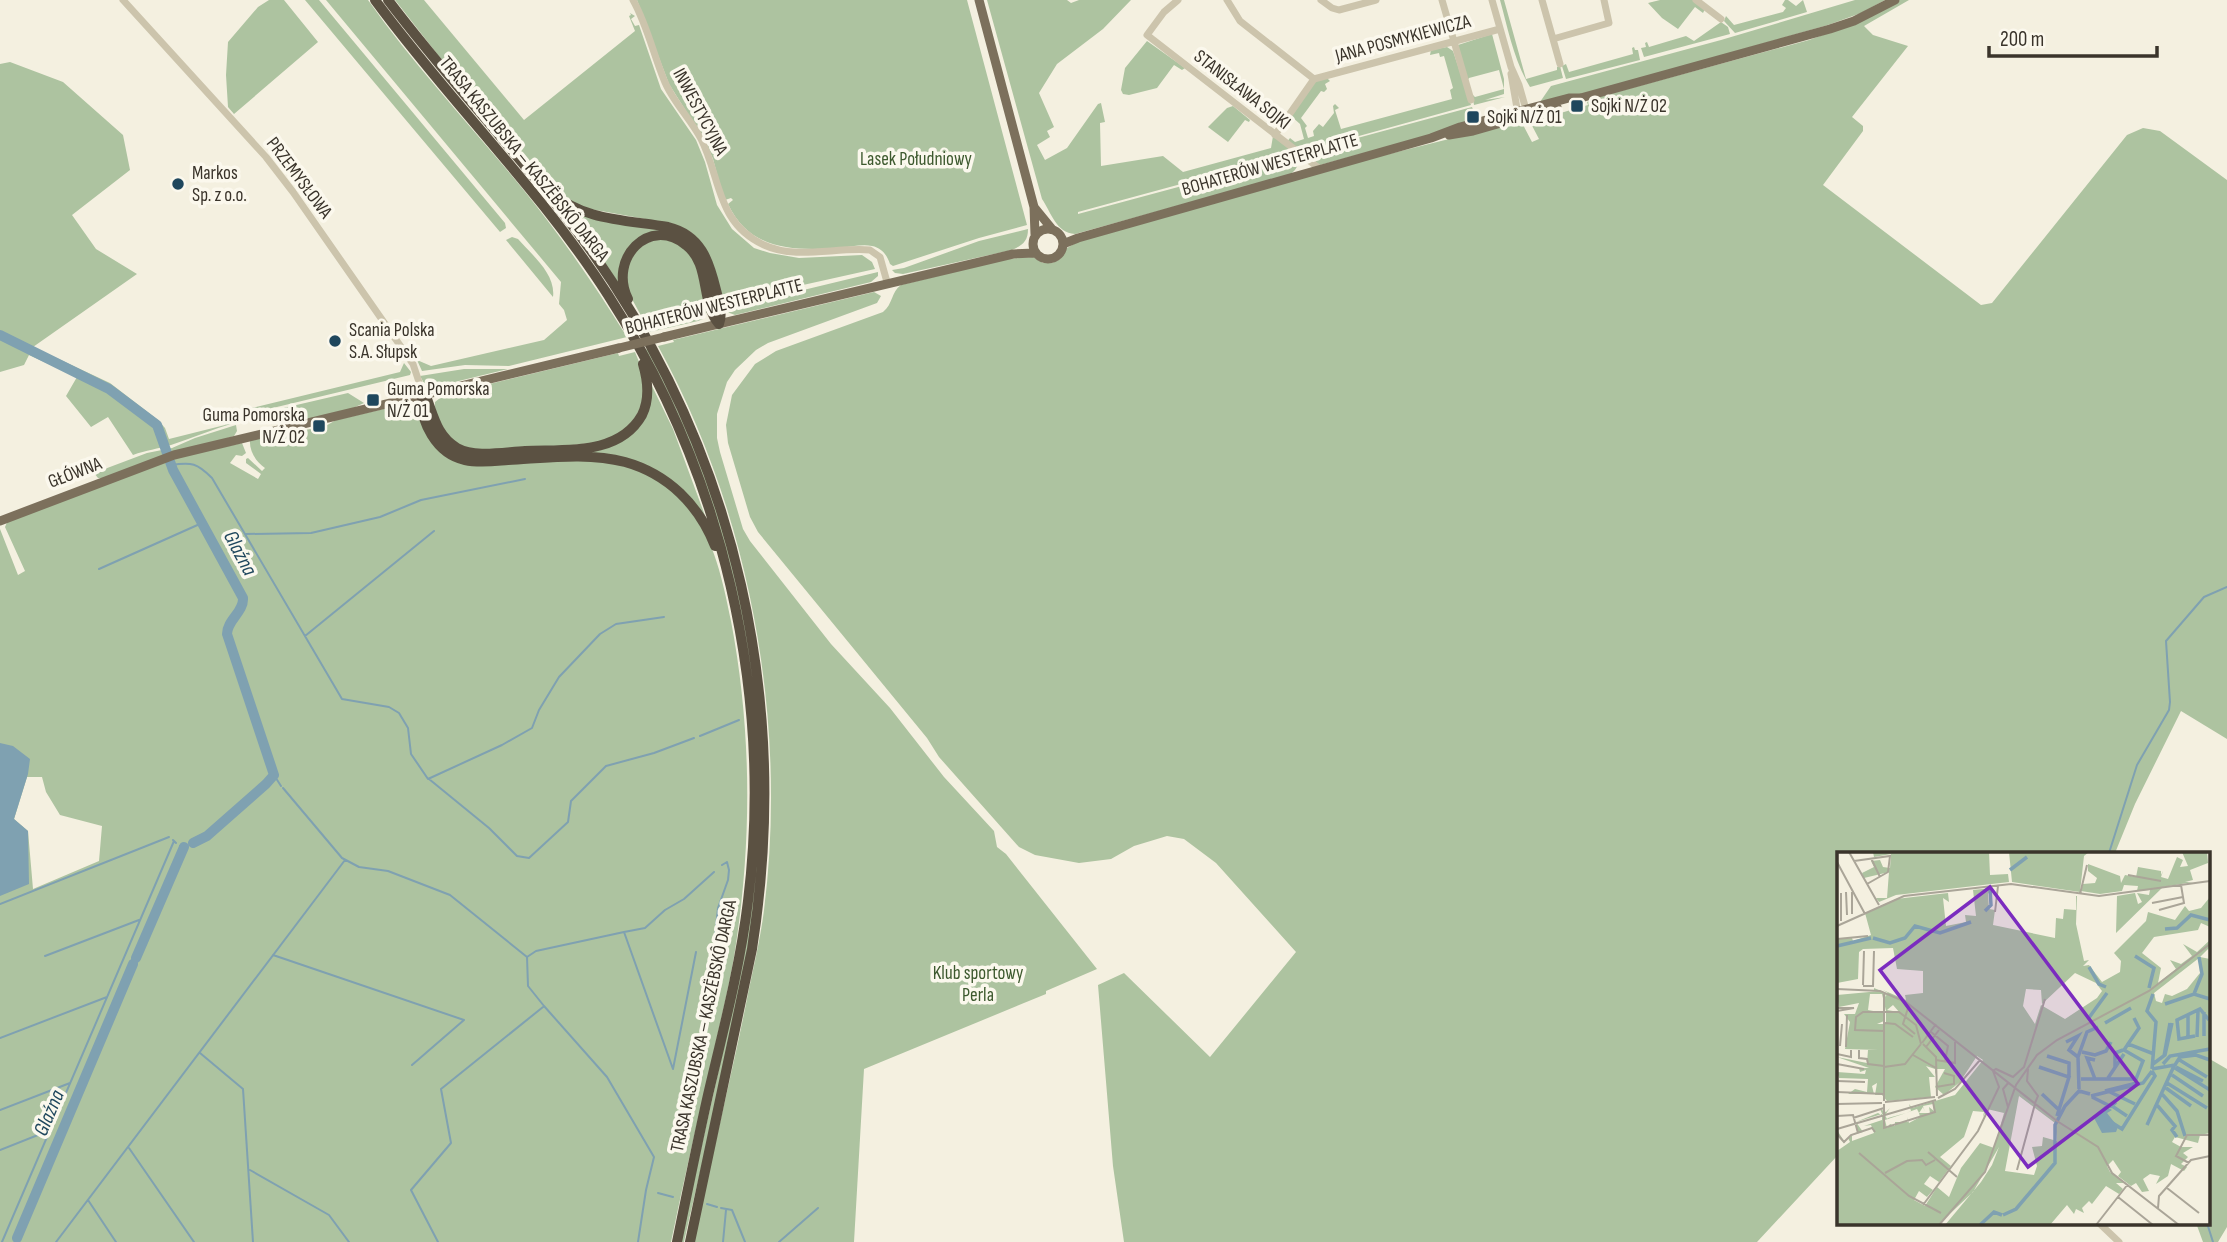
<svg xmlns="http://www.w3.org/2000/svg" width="2227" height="1242" font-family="'Sofia Sans Condensed',sans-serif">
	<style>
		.green { fill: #adc3a0; fill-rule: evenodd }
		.water { fill: #7fa1b1 }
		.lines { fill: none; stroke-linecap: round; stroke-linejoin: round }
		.stream { stroke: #7fa1b1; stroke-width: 2 }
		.river { stroke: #7fa1b1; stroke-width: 10 }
		.minor { stroke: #ccc4ac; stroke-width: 7 }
		.major { stroke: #7c705c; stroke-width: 9 }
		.highway { stroke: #5b5142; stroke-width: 10 }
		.major-bridge { stroke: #7c705c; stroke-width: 9 }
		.poi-dot { fill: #1f475d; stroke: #fbf8ed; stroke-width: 2.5 }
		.labels { text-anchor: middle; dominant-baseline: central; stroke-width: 7; stroke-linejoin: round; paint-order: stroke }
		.street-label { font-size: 19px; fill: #3a342b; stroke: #fbf8ed }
		.poi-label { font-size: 19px; fill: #3a342b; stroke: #fbf8ed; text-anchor: start }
		.park-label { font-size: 19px; fill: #3d592e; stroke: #fbf8ed }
		.water-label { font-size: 21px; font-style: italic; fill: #1f475d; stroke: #fbf8ed }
		.inset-river { fill: none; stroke: #7fa1b1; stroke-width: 3.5 }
		.inset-road { fill: none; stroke: #aaa598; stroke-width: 2 }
		.view { fill: #7b2cbf; fill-opacity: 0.15; stroke: #7b2cbf; stroke-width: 3.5 }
		.inset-edge { fill: none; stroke: #3a342b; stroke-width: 3.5 }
	</style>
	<rect width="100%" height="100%" fill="#f4f0e0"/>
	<path class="green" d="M269,0H284L318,42L234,114L228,107L226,75L228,42L258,7Z
		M305,0H319L505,223L506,228L500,232Z
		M326,0H368C416,68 474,129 526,193C563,239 596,287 627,337L509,366L465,365L422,371L417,360L431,366L544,340L567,320L564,310L559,304L561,282Z
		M395,0H424L524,120L635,31L629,16L631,15L630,13L635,16L631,19L635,26L639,25L661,89L696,140L705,162L717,205L732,229L754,248L770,253L799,258L862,255L872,262L875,269L794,287L721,300L704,246L691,232L673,224L579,207L551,188L438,55Z
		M637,0H967L1027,225L979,238L893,266L890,264C887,255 882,248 872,246C862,244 850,247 840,248C794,251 750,251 728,204L733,200L731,198L725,200L723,196L713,159L706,143L669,84Z
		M987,0H1067L1071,3L1079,0H1131L1103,29L1057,64L1039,93L1054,127L1047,131L1050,137L1037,145L1045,160L1067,148L1098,104L1101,103L1105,122L1100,123L1101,166L1163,156L1183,172L1271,148L1273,136L1295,153L1078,212V214L1297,155C1300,164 1297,170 1289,175L1075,234C1056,233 1051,212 1042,199Z
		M1500,0H1504L1526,79L1557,70V67L1560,66L1563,78L1530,87C1514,61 1508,29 1500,0Z
		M1660,0H1694L1705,9L1703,13L1695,7L1678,29L1662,18L1648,3Z
		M1785,0H1788L1796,6L1803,0L1807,12L1735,33L1724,21L1726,16L1734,25L1783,12L1786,8L1782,5Z
		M1855,0H1885L1861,13L1828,25L1578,96L1540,102L1551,86L1721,40Z
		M1900,0H1909L1864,26L1873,35L1908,46L1852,117L1863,126V131L1823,185L1981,305L1992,303L2127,135L2143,128L2160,131L2227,180V739L2181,711L2135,804L2115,853H1839L1838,1155L1757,1242H1124L1113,1166L1098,985L1124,973L1210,1057L1296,952L1216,863L1184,839L1167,836L1134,846L1111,859L1079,863L1035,855L1019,847L939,757L927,738L758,532L750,517L728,443L726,425L732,395L755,364L776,351L883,312C893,304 891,292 901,285L1006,259L1033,257L1043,263H1052L1060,259L1067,248L1081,240L1373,158L1521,121L1532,142L1539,139L1528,118L1539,115L1540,119L1588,105L1587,102L1602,96L1809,40L1859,22Z
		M1721,22L1728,27L1730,34L1644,57L1641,48L1646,47L1645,43L1647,42L1649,47L1686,36L1694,41Z
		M1492,34L1504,79V94L1485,100L1505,97L1474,105L1472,94L1475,97L1504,89L1499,70L1469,78L1467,81L1458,45Z
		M1147,41L1185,68L1182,70L1174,65L1157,88L1129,95L1123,94L1121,90L1125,68Z
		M1447,47L1453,51L1471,105L1301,152L1287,142L1290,138L1295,142L1304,139L1300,124L1291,116L1314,82L1327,78L1330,81L1325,84L1327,89L1324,92L1321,91L1301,118L1307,126L1305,128L1308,138L1314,136L1313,131L1319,124L1323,127L1334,113L1333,106L1335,104L1339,108L1335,110L1341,129L1452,99L1450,90L1453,88L1444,56L1440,57L1439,53L1430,55L1431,50Z
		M1634,47L1635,50H1638L1640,60L1566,79L1562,66L1566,64L1569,72L1633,54L1632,48Z
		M10,62L63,82L123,135L130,170L72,215L96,249L137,274L33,347L110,383L158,420L165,428L169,439L225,425L230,417L234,423C213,429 192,438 171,445C158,449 146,450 133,455L108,417L91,427L66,396L77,377L29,355L24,365L0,372V64Z
		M1233,106L1250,120L1249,122L1245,120L1228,142L1208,127L1227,108Z
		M1472,107L1475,115L1466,118V121L1438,133L1320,165L1302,153Z
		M564,207C605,231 681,211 704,258C711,271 713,287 716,301H713C707,281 705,256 688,242C667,225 634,233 623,257C619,265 619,274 619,284Z
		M1028,229C1028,241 1023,245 1012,250L903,274L895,273L892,270L904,268L979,241Z
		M512,237L518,239C532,255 556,274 553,297L506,240Z
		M664,239L681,245L695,259L707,312L703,319L698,321L650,332L627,290L626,266L640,246L655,240Z
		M878,272V276L871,282L735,315L727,312L723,304L791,293Z
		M874,292L881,296L877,303L768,343L756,350L735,370L727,382L717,414V438L720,452L743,529L750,541L831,644L890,708L944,777L994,831L997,847L1006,854L1097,969L1046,991V994L864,1069L854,1242H694C710,1162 730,1083 746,1004C752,973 760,942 764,910C788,721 750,513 658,346L674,342L673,340Z
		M648,349C671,395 693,441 710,489C765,643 773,814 744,974C727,1064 704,1153 684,1242H680L741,971L750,919L757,851L758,767L731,571L644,350Z
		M635,352C639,362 644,372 645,383C646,404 635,428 615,437C590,448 558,446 530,447C508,448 476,456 456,443C444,435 434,416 435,402L444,395L618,353L619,356Z
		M404,363L411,372L410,375L248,414L245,412L244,410L400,372Z
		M464,369H508L430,388L425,385L420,376Z
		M652,386L673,429L707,521L697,507L632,461L461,455L439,436L480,456L624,439Z
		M348,393L364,403L351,409L280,426L275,410Z
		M405,404L414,405L418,409L440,450C471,452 503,454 535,456C579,459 629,458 667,486C710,518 721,572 731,621C751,726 752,832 737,937C732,976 722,1013 714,1051C699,1115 684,1178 671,1242H0V529L18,575L25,571L5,527L8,520L183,456L242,443L246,453L242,456L236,455L230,463L258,479L261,474L246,463V459L248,458L262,471L265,468C256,462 249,451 250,440L277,432L278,435L316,428L317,431L336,420ZM27,777H42L46,792L60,815L102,826L99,861L33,889L28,831L14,819Z
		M236,425L237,431L234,436L104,478H98L94,473L147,453L172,448L195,438Z
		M2208,1058L2227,1069V1227L2218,1242H2203L2196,1223H2208Z"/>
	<path class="water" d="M0,743L13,746L30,759L28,774L14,819L28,831L29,884L0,896Z"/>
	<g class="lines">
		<path class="stream" d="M171,465C192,462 197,463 212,478L342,699L389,707L399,713L408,728L411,754L428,779L502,745L532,728L539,710L559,677L600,634L616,624L664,617
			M246,534L311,533L380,517L421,500L525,479
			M99,569L202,523
			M305,636L434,531
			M700,736L739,720
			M274,775L281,786
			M429,779L489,828L517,856L529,858L568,822L571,801L606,766L654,753L694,738
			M283,788L342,858L359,867L388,871L450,895L527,957L528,986L544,1006L607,1077L654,1157L646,1190L638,1242
			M173,840L176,843
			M180,846L183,848
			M2109,853L2137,765L2169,710L2170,702L2166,641L2204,597L2227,587
			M0,904L169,837
			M624,932L645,928L665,910L684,899L714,872
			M715,936L718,908L728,880L729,870L727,862L722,865
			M273,955L464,1020L412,1065
			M45,956L139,920
			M527,957L536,951L624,932L673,1069L696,952
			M0,1038L107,997
			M200,1053L243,1089L253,1242
			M0,1110L70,1083
			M129,1148L194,1242
			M0,1150L48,1131
			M250,1170L329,1215L349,1242
			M658,1193L673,1197
			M88,1200L116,1242
			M707,1204L717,1207
			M721,1208L732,1210L745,1242
			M2207,1223L2213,1242
			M2,1242L174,841
			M56,1242L345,860
			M438,1242L411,1190L451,1143L441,1089L543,1007
			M723,1242L726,1210
			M779,1242L818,1208"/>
		<path class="river" d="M0,335L109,389L157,425L173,470L243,598C244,612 227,620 227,634L274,775L266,784L207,836L193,843
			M136,958L184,847
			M17,1238L133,964"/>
		<path class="minor" d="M123,0L266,157L293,192L413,364L423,394
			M633,0C647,25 653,53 664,80C672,101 690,118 701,139C721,178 716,223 764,245C796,260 835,247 870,250L880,257L887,282
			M1178,0L1164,12L1147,35L1320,169
			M1227,0L1240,21L1314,79L1500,29
			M1321,0L1332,8L1339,10L1376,0
			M1442,0L1471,100
			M1492,0L1511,67L1519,85L1527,113
			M1542,0L1560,64
			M1696,0L1721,19
			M1553,39L1609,23L1604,0
			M1511,74L1518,114
			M1275,135L1314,79
			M2099,1223L2119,1242"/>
		<path class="major" d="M979,0L1034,207L1035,234
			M1577,99L1830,29L1854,21L1895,0
			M1449,135L1473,131L1557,107
			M1034,207L1052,229
			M1033 244a15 15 0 1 1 30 0a15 15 0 1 1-30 0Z
			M1063,244L1078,238L1431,138L1460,127L1569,98H1580
			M664,337L1013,254L1035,253
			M0,521L174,455L619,348"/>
		<path class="highway" d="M375,0C449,101 540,189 608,295C722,472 774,691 748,901C740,967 723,1031 708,1095C697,1144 687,1193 677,1242
			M388,0C453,86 529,164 592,252C737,457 791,702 752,949L690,1242
			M552,192C582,221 629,220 668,227C701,235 709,261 716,290C719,302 723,312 719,324
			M628,299C608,259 649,215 686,245C711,264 700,302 719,324
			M423,394C418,421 437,454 465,460C479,463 494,461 508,460C546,458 588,452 625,462C668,474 699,505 715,546
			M423,394L427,399C434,418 438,437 457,448C475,458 504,452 525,451C565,449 619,456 642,415C650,399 648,381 643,364"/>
		<path class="major-bridge" d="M619,348L664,337"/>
	</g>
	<g class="poi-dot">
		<rect x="1570" y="99" width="14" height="14" rx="3.5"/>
		<rect x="1466" y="110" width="14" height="14" rx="3.5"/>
		<circle cx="178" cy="184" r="7"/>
		<circle cx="335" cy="341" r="7"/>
		<rect x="366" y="393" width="14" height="14" rx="3.5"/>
		<rect x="312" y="419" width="14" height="14" rx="3.5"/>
	</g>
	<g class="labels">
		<g class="street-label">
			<text transform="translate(1403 39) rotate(-15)">JANA POSMYKIEWICZA</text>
			<text transform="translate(1242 90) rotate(38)">STANISŁAWA SOJKI</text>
			<text transform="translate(700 112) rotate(62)">INWESTYCYJNA</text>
			<text transform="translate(524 159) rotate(51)">TRASA KASZUBSKA – KASZËBSKÔ DARGA</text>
			<text transform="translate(1270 165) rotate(-16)">BOHATERÓW WESTERPLATTE</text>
			<text transform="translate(299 178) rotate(53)">PRZEMYSŁOWA</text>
			<text transform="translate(714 307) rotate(-14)">BOHATERÓW WESTERPLATTE</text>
			<text transform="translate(75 473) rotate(-21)">GŁÓWNA</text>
			<text transform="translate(704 1026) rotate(-78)">TRASA KASZUBSKA – KASZËBSKÔ DARGA</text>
		</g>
		<g class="poi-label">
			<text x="1591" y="106">Sojki N/Ż 02</text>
			<text x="1487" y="117">Sojki N/Ż 01</text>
			<text x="192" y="173">Markos<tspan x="192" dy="22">Sp. z o.o.</tspan></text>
			<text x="349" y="330">Scania Polska<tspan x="349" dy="22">S.A. Słupsk</tspan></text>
			<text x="387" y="389">Guma Pomorska<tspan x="387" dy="22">N/Ż 01</tspan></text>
			<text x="305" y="415" text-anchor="end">Guma Pomorska<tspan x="305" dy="22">N/Ż 02</tspan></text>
		</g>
		<g class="park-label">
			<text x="916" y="159">Lasek Południowy</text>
			<text x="978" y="973">Klub sportowy<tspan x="978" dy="22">Perla</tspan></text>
		</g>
		<g class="water-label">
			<text transform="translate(240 553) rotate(62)">Glaźna</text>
			<text transform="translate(49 1113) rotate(-67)">Glaźna</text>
		</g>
	</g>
	<g transform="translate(1837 852)">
		<rect width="373" height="373" fill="#f4f0e0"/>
		<path d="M36,0H152L153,23L171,22L172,30L59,43L42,50L39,46H50L52,20L27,26L25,21L37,15L34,9L43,8L46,15L53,16L54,2L37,5ZM172,0H252L247,4L243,40L175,30ZM345,0H370L371,11L353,18L356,28L348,30H356L326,35L279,81L280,44L298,41L301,52L305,50L300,41L312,43L313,38L300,39L301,34L287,33L285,39L263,42L244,39L246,32L258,31L260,26L251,19V12L283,24L284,31L288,23L299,25L301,15L324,19V23L326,19L324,25L331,27L340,5L346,8L343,15L351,14ZM155,36L151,42L152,57L158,58L156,73L218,86L219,66L226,67L227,57L239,58V44H240L239,72L247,109L252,108L246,114L252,113L265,130L283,120L284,109L277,101L309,69L311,60L338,68L348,54L352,59L364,56L373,45V75L364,71L361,78L317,85L305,101L324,116L321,131L339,117L333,108L344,112L355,104L346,92L360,100L373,88V95L363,105L373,107V281L363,283L361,291L338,285L335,290L344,295H356L346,301L351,305L344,312L350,315L347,319L334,312L331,324L319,332L323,324L313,322L306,327L312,339L305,340L299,331L294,334L281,324L284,320L276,308L270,314L273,320L289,331H279L286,337L282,342L269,334L255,352L252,349L245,356L247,361L239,357L237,362L230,353L213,373H108L144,330L155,313L162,295L136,340L101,373H0V299L13,290L11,286L7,291L0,283V278L7,289L20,280L19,271L14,272L41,261L46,264L43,257L49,260L53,256L48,263L50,267L51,266L69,261L48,268L50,276L53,272L58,274V270H71L70,265L72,271L83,265L82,261H93L92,255L97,259L96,252L86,254L88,260L86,255L82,261L80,257L69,261L74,259L72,252L75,256L118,243L146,208L140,204L123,230L107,243L98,235L108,217H100L98,223V217L89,214L98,225H92L94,245L50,249L45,243H38L40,231L35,234L37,242H11L18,237L30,240L31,227L2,226L0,220L28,222L29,218L23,220L22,216H32L0,205L30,211L31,198H41L8,197L13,170L7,162H18L22,151L2,155L0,143L43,139L37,138V136L49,141L48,145L51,141L46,138L69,148L68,143L86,141V119L60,117L56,96L26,97L22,100L21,127L0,131V87L15,86L16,89L34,83L28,61L59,47L111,41L112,50L106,46L109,74L129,70L128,63L139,64L136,38ZM362,106L363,121L350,137L335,144L328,142L325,151L319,149L317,141ZM238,121L259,131L265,139L260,146L228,167L204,153L198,172L186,154L189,137L204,138L205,152ZM33,142H45L49,159H56L50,158L56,153L63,161H49V172H40L47,169V161L31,158ZM182,244L218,271L220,289L206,285L205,294L195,295L200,314L197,323L168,319ZM150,257L167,261L157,296L143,291L124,316L112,345L100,335L88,354L77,348L82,339L90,345L96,338L87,332L93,324L102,330L114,314L103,305L127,285L136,259L147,260L146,265ZM45,262V268L27,274L34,273L37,281L15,289V283L26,280L19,270Z" fill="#adc3a0" fill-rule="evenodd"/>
		<path d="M268,254L275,258L270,261L281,275L279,280L265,281L256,264Z" fill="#7fa1b1"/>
		<path class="inset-river" d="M173,18L190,5M148,59L154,53L153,36M328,77L340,76L354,63L373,68M36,86L53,91L68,86L78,74L103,81L134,70M0,94L34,86M298,104L317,116L312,136M252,115L262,132L269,135M357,142L365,122L362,105M328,152L357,142L373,147M297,166L302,176L291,192L317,202M251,167L270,141M268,171L294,156M351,184V162M358,184L342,187L340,168L363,157L372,168M367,184V160M360,185L361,159M229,190L241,184L232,198L241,205M245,200L258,203L269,199L274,190M210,204L232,211V224M327,204L333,171M341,207L370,225M316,212L328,203L335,171M326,212L333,204L373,197M202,215L232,225L220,264M278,215V201L286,198M339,215L366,229M338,216L373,238M315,217L338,213L343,205L359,203L373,208M315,217L319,170L310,159L316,142M335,223L366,244M271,226L287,202M244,227H299L306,209L287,198L291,192M258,227L250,206L258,208M330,231L370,256M329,236L354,254M242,237L241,205L250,180L261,175M268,239L300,231M273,240L298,252M205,242L221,257M325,242L340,259L348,284M254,244L306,231L315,219M255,245L275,255M279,250L275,254L290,264M320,253L338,274L335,278L340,285M274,270L285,277L318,224L315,219M310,273L337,214M166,363L179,357L218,311V273L228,254L242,239L253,242M143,373L157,360L165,363"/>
		<path class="inset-road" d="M12,0L42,53M34,6L43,25M17,9L53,4L51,20L30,32M0,10L28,62M291,23L324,29M9,40L10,63M15,40V62M4,41V69M243,42L250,13M315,51L346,45M322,58L347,51L344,33M158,60L161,34M0,74L67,44L174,32L262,44L373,29M0,87L31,84M26,133L27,99M26,134H36L37,99M0,137L43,139L69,150L220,269L261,295L275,321L342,373M0,156H17L0,159M71,156L66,172L78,182M48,171L58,172L76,185M48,179L18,178L19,165L26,160H62L79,173L84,192M94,180L111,194L108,209M85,191L99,172M86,192L99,205L100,244M3,194L5,172M9,195L10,163M89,195L102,178M22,198V206L30,207L31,212L47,214M0,202L14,205V198M76,203L99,216M99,208L118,211V188M0,212L27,217M47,215L68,212L84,192M191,217L190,229L201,244L198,251M0,229L28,230M99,235L117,232V224L107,221M0,240L47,242M101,246L118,237L143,208M47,249V142M48,250L98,245M0,252L45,251M47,252V276L98,260L96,250M171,255L166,237L172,230M0,264L16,263L21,281M16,266L47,256M0,277L99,248M0,282L7,290L14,283L35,276L38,280M91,300L120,325M22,301L72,344L104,361M352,311L339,304L350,283H373M180,318L198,252M48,321L70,309L85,308L89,313L98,308M330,336L362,361M281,345L316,373M86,353L141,279L162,235L156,219L159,217L176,225L187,215L208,147M321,356L322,344L354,308L373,304M102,373L148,320L179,233L200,203L220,188L312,139L373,92M259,373L291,332"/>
		<path class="view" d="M153,35L301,232L191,315L43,118Z"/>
		<rect width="373" height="373" class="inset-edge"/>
	</g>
	<path d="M1989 46v10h168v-10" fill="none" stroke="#3a342b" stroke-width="3.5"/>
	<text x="2000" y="46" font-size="21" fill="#3a342b" stroke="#fbf8ed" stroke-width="5" paint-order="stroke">200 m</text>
</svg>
